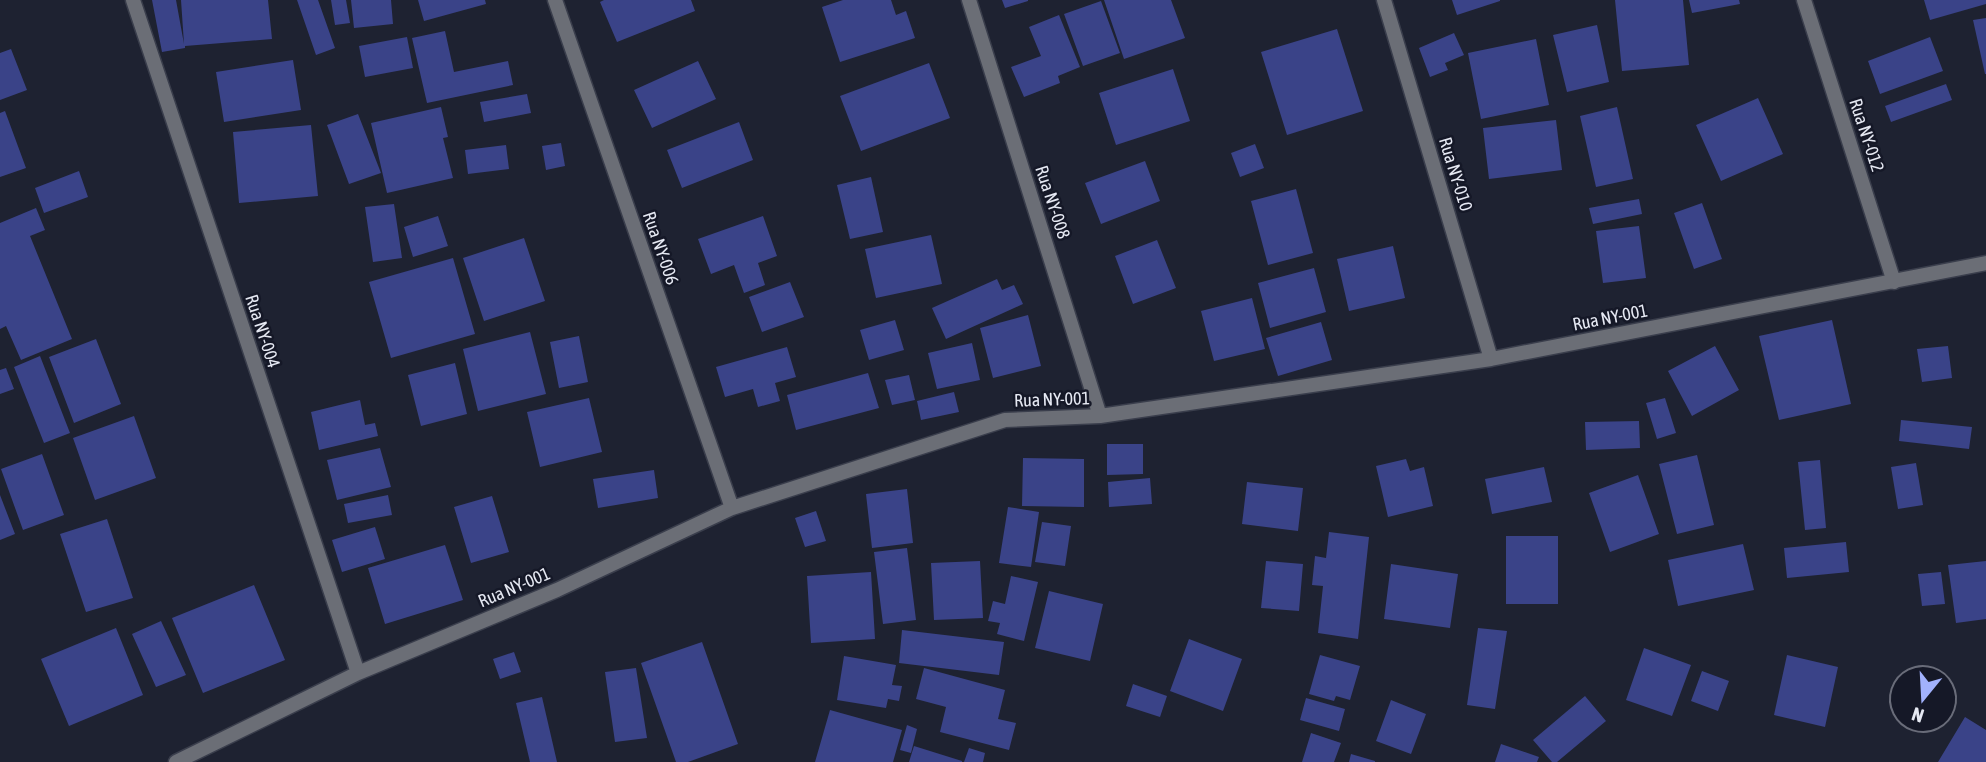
<svg xmlns="http://www.w3.org/2000/svg" width="1986" height="762" font-family="'Asap Condensed',sans-serif">
	<style>
		.building { fill: #3a4388 }
		.lines { fill: none; stroke-linecap: round; stroke-linejoin: round }
		.minor-casing { stroke: #3a3e4c; stroke-width: 17 }
		.minor { stroke: #6b6e76; stroke-width: 14 }
		.labels { text-anchor: middle; dominant-baseline: central; stroke-width: 5; stroke-linejoin: round; paint-order: stroke }
		.street-label { font-size: 18px; fill: #e6e9f3; stroke: #151827 }
	</style>
	<rect width="100%" height="100%" fill="#1e2231"/>
	<path class="building" d="M152,0H176L184,44L181,0H268L272,39L185,46V48L162,52Z
		M297,0H318L335,48L316,55Z
		M331,0H346L350,23L335,25Z
		M351,0H391L393,24L354,28Z
		M418,0H485L486,4L424,21Z
		M604,0H691L695,11L617,42L600,2Z
		M843,0H891L896,15L906,11L915,38L840,62L822,7Z
		M1002,0H1028V1L1005,8Z
		M1104,0H1171L1185,38L1124,59Z
		M1452,0H1500V1L1457,15Z
		M1615,0H1683L1689,65L1622,71Z
		M1689,0H1739L1740,4L1692,13Z
		M1924,0H1986V4L1930,20Z
		M1101,1L1120,53L1083,66L1064,14Z
		M1059,15L1080,67L1058,76L1060,83L1024,97L1011,67L1041,56L1029,27Z
		M1986,18V74H1985L1973,20Z
		M1597,25L1609,82L1567,92L1553,35Z
		M1337,29L1363,111L1287,135L1261,52Z
		M445,31L454,72L508,61L513,85L427,103L412,38Z
		M1454,33L1464,55L1445,63L1448,70L1430,77L1419,48Z
		M407,37L413,68L365,77L359,46Z
		M1930,37L1943,71L1880,94L1868,61Z
		M1536,39L1549,105L1481,119L1468,53Z
		M11,49L27,90L0,100V53Z
		M293,60L301,110L224,122L216,72Z
		M698,61L716,99L652,128L634,90Z
		M929,63L950,118L861,151L840,96Z
		M1173,69L1190,121L1116,145L1099,93Z
		M1946,84L1952,100L1891,122L1885,106Z
		M527,94L531,113L484,122L480,102Z
		M1758,98L1783,154L1721,181L1696,125Z
		M441,107L448,137L443,138L453,178L387,193L371,123Z
		M1617,107L1633,179L1596,187L1580,116Z
		M5,111L26,168L0,177V113Z
		M358,114L381,173L349,184L327,125Z
		M1556,120L1562,170L1489,179L1483,128Z
		M739,122L753,160L682,188L667,150Z
		M311,125L318,196L239,203L233,132Z
		M561,143L565,166L546,170L542,146Z
		M1255,144L1264,168L1240,177L1231,153Z
		M506,145L509,169L468,174L465,150Z
		M1145,161L1160,201L1101,224L1085,183Z
		M79,171L88,197L44,213L35,188Z
		M871,177L883,232L850,239L837,185Z
		M1296,189L1313,253L1268,265L1251,201Z
		M1639,199L1642,214L1593,224L1589,208Z
		M1702,203L1722,259L1694,269L1674,213Z
		M394,204L402,258L373,262L365,207Z
		M36,208L45,230L30,236L72,339L21,360L6,326L0,329V223Z
		M438,216L448,246L413,257L404,227Z
		M763,216L777,256L758,263L765,285L744,293L734,265L711,274L698,239Z
		M1639,226L1646,278L1603,283L1596,231Z
		M931,235L942,284L876,298L865,249Z
		M524,238L545,301L484,321L463,258Z
		M1157,240L1176,288L1133,304L1115,256Z
		M1393,246L1405,298L1349,311L1337,259Z
		M453,258L475,334L391,358L369,282Z
		M1314,268L1326,312L1270,328L1258,283Z
		M997,279L1002,290L1014,285L1023,304L946,339L932,308Z
		M790,282L804,317L762,332L749,297Z
		M1252,298L1265,349L1214,361L1201,311Z
		M1028,315L1041,366L993,378L980,328Z
		M895,320L904,350L869,360L860,330Z
		M1832,320L1851,404L1779,420L1759,336Z
		M1321,322L1332,360L1278,376L1266,338Z
		M530,332L546,394L478,411L463,349Z
		M579,336L588,382L559,388L550,342Z
		M96,339L121,404L74,423L49,357Z
		M972,343L980,380L937,389L928,353Z
		M1715,346L1739,390L1692,416L1668,371Z
		M1948,346L1952,378L1922,382L1917,349Z
		M787,347L796,377L775,383L780,401L758,407L753,389L725,397L716,367Z
		M40,356L70,433L44,443L14,367Z
		M455,363L467,414L421,426L408,375Z
		M6,368L14,389L0,394V370Z
		M868,373L879,408L796,430L787,395Z
		M909,375L915,400L892,405L885,380Z
		M954,392L959,412L921,420L917,401Z
		M589,398L602,452L540,467L527,412Z
		M1665,398L1676,433L1657,439L1646,403Z
		M360,400L365,425L375,423L378,436L319,450L311,412Z
		M134,416L156,478L95,500L73,438Z
		M1901,420L1972,427L1969,449L1899,441Z
		M1639,421L1640,448L1586,450L1585,422Z
		M1107,444H1143V474L1107,475Z
		M380,448L391,487L337,500L327,460Z
		M42,454L64,515L23,530L1,469Z
		M1697,455L1714,525L1677,534L1659,464Z
		M1023,458L1084,459V507L1022,506Z
		M1406,459L1410,471L1424,467L1433,506L1388,517L1376,466Z
		M1820,460L1826,528L1805,530L1798,462Z
		M1916,463L1923,505L1898,509L1891,467Z
		M1544,467L1552,502L1492,514L1485,479Z
		M654,470L658,498L598,508L593,479Z
		M1638,475L1659,534L1610,552L1589,493Z
		M1150,478L1152,504L1109,507L1108,482Z
		M1247,482L1303,488L1298,531L1242,524Z
		M907,489L913,543L872,548L866,494Z
		M0,495L15,534L0,540Z
		M388,495L392,515L348,523L344,504Z
		M492,496L509,552L471,563L454,507Z
		M1008,507L1039,512L1031,567L999,563Z
		M816,511L826,541L805,547L795,518Z
		M107,519L133,598L86,612L60,534Z
		M1042,522L1071,526L1065,566L1035,562Z
		M375,527L385,559L342,572L332,540Z
		M1329,532L1369,537L1358,639L1318,633L1323,586L1312,585L1315,556L1326,558Z
		M1506,536H1558V604H1506Z
		M1846,542L1849,572L1787,578L1784,548Z
		M1743,544L1754,590L1678,606L1668,560Z
		M445,545L463,600L385,624L368,568Z
		M907,548L916,620L883,624L874,552Z
		M980,561L983,618L934,620L931,563Z
		M1266,561L1303,564L1299,611L1261,608Z
		M1986,561V619L1956,623L1948,565Z
		M1391,564L1458,574L1450,628L1384,619Z
		M871,572L875,639L811,643L807,576Z
		M1941,572L1945,604L1922,606L1918,574Z
		M1011,576L1038,582L1024,641L997,634L1000,623L988,621L993,601L1005,604Z
		M254,585L285,660L203,693L172,618Z
		M1049,591L1103,604L1090,661L1035,648Z
		M161,621L186,675L156,687L132,634Z
		M116,628L143,695L69,726L41,659Z
		M1478,628L1507,631L1495,709L1467,705Z
		M902,630L1004,642L999,675L899,663Z
		M1189,639L1242,659L1223,711L1170,691Z
		M702,642L738,744L688,762H676L641,663Z
		M1644,648L1691,665L1672,716L1626,700Z
		M514,652L521,672L500,679L493,659Z
		M1320,655L1360,666L1350,700L1336,696L1334,701L1309,694Z
		M1787,655L1838,667L1825,727L1774,715Z
		M844,656L896,665L892,685L902,686L899,701L888,699L886,708L837,700Z
		M636,668L647,738L615,742L605,672Z
		M924,668L1005,690L998,719L1016,723L1009,750L940,732L946,707L916,699Z
		M1702,671L1729,681L1718,711L1691,701Z
		M1133,684L1167,696L1160,717L1126,706Z
		M1585,696L1606,721L1557,762H1552L1533,740Z
		M542,697L557,762H530L516,703Z
		M1306,698L1345,709L1339,731L1300,720Z
		M1391,700L1426,714L1411,754L1376,741Z
		M830,710L902,730L893,762H815Z
		M1965,717L1986,730V762H1938Z
		M907,725L917,729L911,753L900,750Z
		M1311,733L1341,743L1334,762H1302Z
		M1501,744L1539,757L1537,762H1495Z
		M914,746L962,761V762H909Z
		M969,748L985,753L983,762H964Z
		M1351,754L1375,761V762H1349Z"/>
	<g class="lines">
		<g class="minor-casing">
			<path id="minor" d="M133,0L358,673
				M555,0L732,508
				M969,0L1100,416
				M1384,0L1491,359
				M1804,0L1894,282
				M176,762L358,673L557,590L732,508L1005,420L1100,416L1491,359L1986,263"/>
		</g>
		<use href="#minor" class="minor"/>
	</g>
	<g class="labels">
		<g class="street-label">
			<text transform="translate(1867 135) rotate(72)">Rua NY-012</text>
			<text transform="translate(1456 174) rotate(73)">Rua NY-010</text>
			<text transform="translate(1053 202) rotate(72)">Rua NY-008</text>
			<text transform="translate(661 248) rotate(71)">Rua NY-006</text>
			<text transform="translate(1610 317) rotate(-11)">Rua NY-001</text>
			<text transform="translate(263 331) rotate(72)">Rua NY-004</text>
			<text transform="translate(1052 399) rotate(-2)">Rua NY-001</text>
			<text transform="translate(514 587) rotate(-23)">Rua NY-001</text>
		</g>
	</g>
	<g transform="translate(1923 699) rotate(198)"><circle r="33" fill="#151827" stroke="#696c79" stroke-width="2"/>
	<path d="M0-5L12 26L0 18L-12 26Z" fill="#a2b2fd"/>
	<text y="-10" font-size="19" font-weight="bold" text-anchor="middle" fill="#e6e9f3">N</text>
	</g>
</svg>
